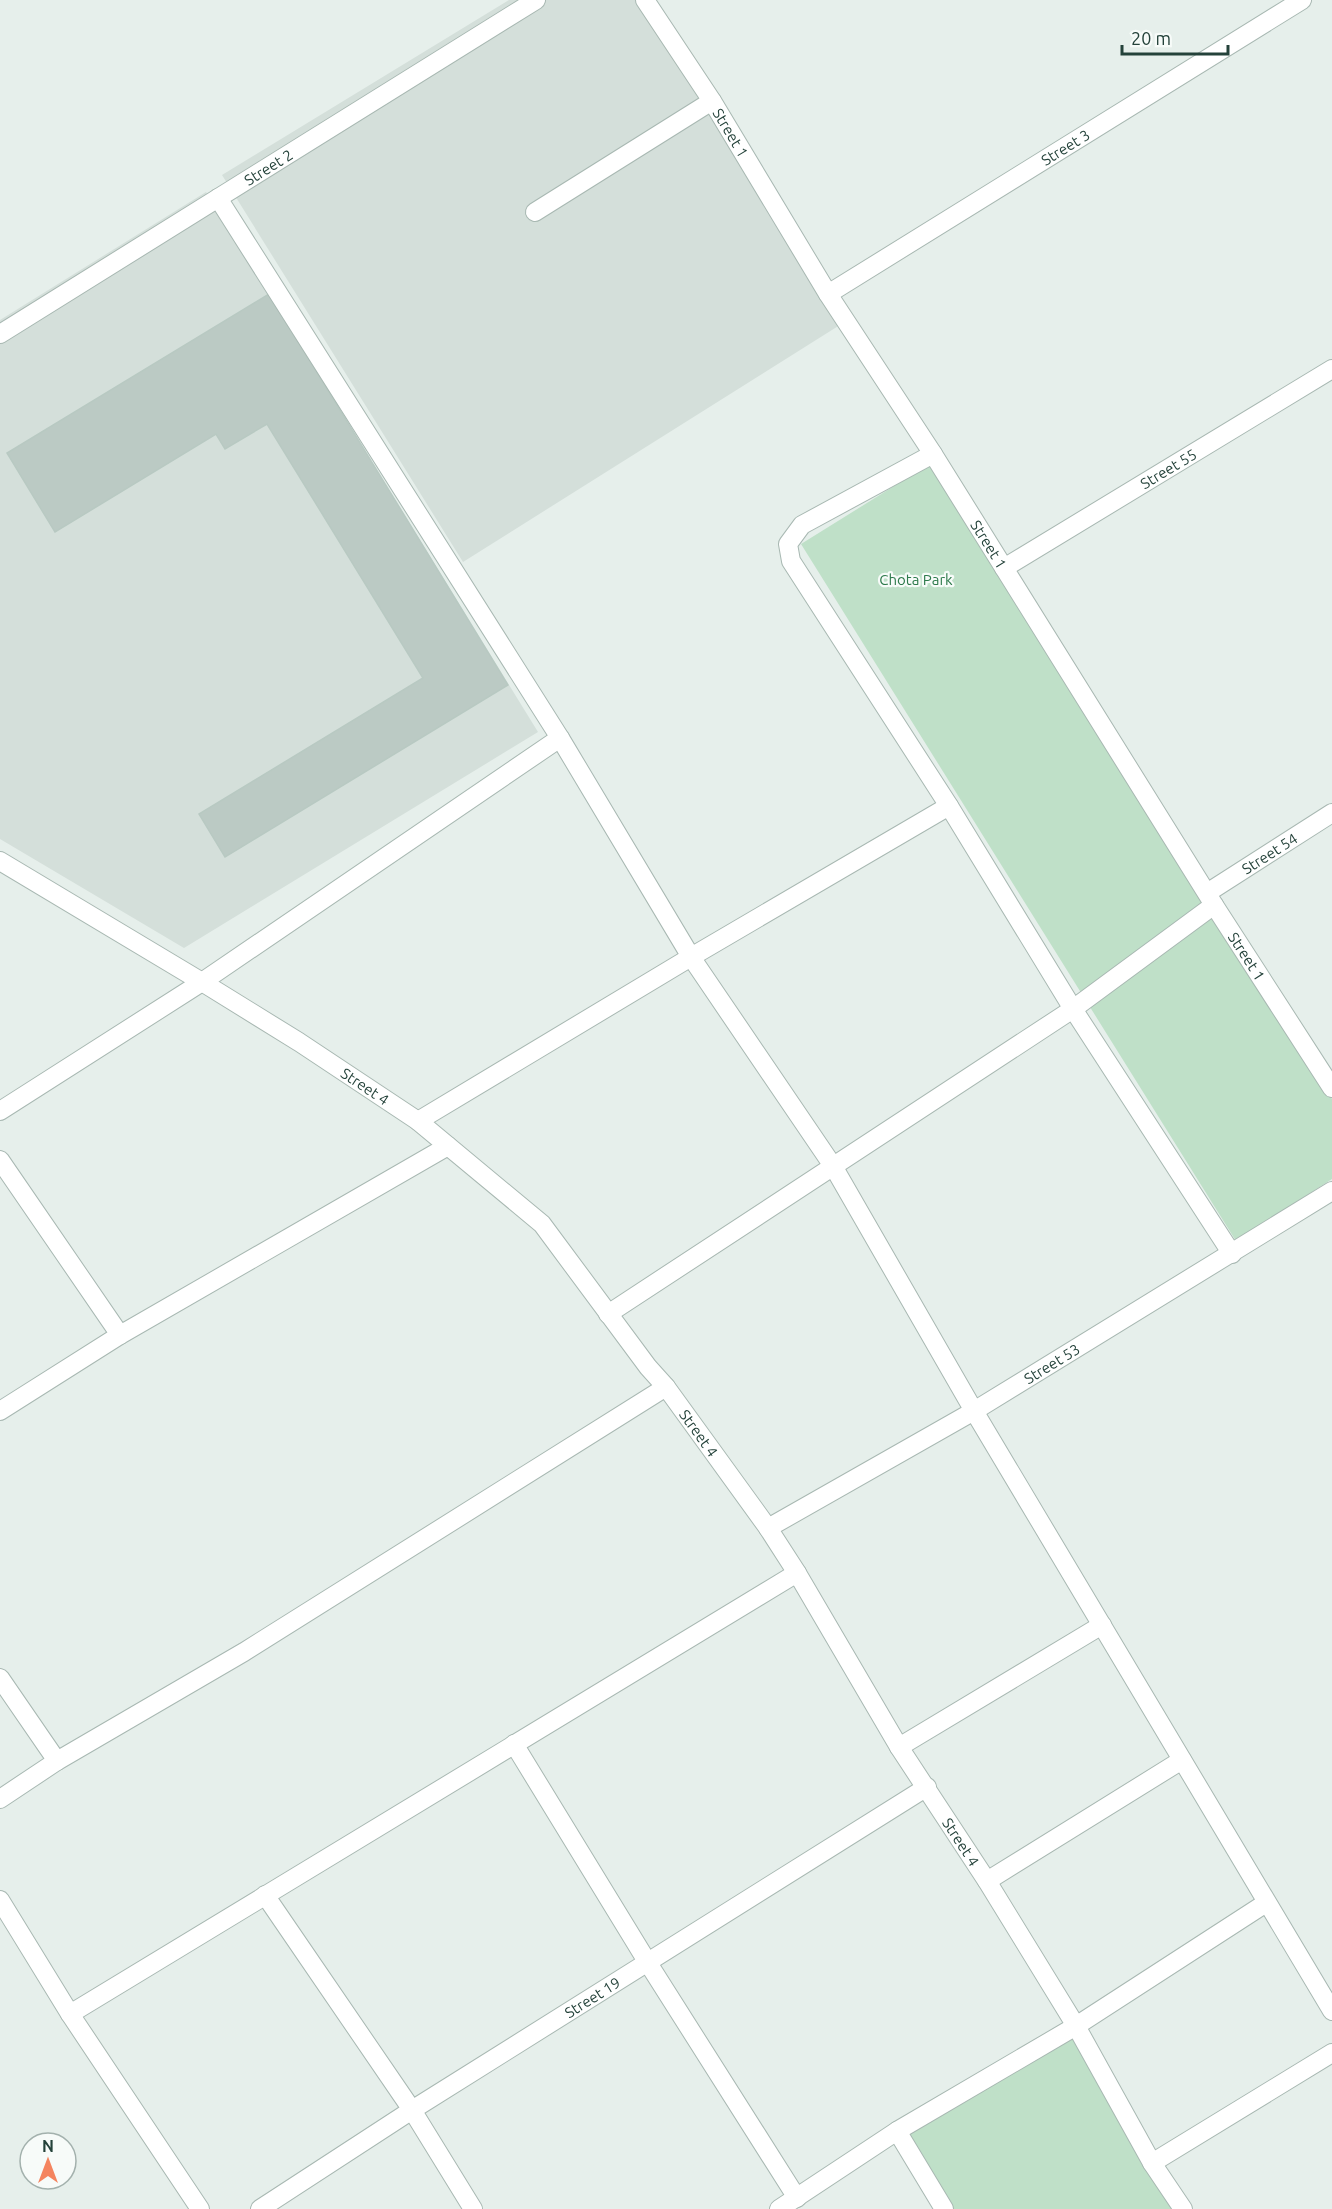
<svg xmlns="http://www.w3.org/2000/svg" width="1332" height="2209" font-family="Ubuntu,sans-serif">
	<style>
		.built { fill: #d4dfda }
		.green { fill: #bfe0c8 }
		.building { fill: #bbcac4; stroke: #b8c9c2; stroke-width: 1.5 }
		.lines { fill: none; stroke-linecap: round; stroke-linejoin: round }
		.lane-casing { stroke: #a8b8b2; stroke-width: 20 }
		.street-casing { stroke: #a8b8b2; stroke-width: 20 }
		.lane { stroke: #fff; stroke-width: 18 }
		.street { stroke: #fff; stroke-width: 18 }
		.labels { text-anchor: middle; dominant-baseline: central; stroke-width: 4.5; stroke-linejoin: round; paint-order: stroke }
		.street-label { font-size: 15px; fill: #24423a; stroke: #f7fbf9 }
		.park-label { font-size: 15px; fill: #2d7a4b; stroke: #f7fbf9 }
	</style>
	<rect width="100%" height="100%" fill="#e6efeb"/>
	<path class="built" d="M509,0H648L851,318L463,562L222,175Z
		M206,192L538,732L184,948L0,839V320Z"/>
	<path class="green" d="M936,460L1211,897L1332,1099V1179L1236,1241L801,544Z
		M1070,2034L1175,2209H953L905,2136Z"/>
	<path class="building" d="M269,294L508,685L225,857L199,814L423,678L267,424L225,449L216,434L55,532L7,453Z"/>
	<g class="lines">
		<g class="lane-casing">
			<path id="lane" d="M535,212L712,101"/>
		</g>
		<g class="street-casing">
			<g id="street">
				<path id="s1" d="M645,0L712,101L828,294L933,454L1214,905L1332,1088"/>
				<path d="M218,198L560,738L691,957L833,1166L974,1411L1332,2011"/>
				<path id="s2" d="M828,294L1302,0"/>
				<path id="s3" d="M0,334L536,0"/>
				<path d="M933,454L802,525L788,544L791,561L949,806L1073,1009L1232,1254"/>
				<path id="s4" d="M1004,568L1332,369"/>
				<path id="s5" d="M0,861L202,982L299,1042L418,1121L542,1224L648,1367L666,1387L768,1528L797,1573L899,1747L987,1881L1076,2026L1152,2163L1183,2209"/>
				<path id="s6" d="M1207,893L1332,813"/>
				<path d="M0,1111L202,982L560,738"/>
				<path d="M418,1121L691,957L949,806"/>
				<path d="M0,1160L120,1335"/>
				<path d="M608,1314L1073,1009L1214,905"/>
				<path d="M0,1411L120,1335L448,1146"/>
				<path id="s7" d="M768,1528L974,1411L1332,1191"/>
				<path d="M0,1678L57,1761"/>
				<path d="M514,1744L648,1963L797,2198"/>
				<path d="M899,1747L1102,1625"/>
				<path d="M0,1799L57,1761L244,1652L666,1387"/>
				<path d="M987,1881L1182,1760"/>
				<path d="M265,1895L412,2110L473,2209"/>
				<path d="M0,1900L70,2014L200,2209"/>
				<path d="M70,2014L797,1573"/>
				<path d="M897,2131L944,2209"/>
				<path d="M1152,2163L1332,2053"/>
				<path id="s8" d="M260,2209L412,2110L927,1787"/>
				<path d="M779,2209L897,2131L1076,2026L1266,1903"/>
			</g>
		</g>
		<use href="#lane" class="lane"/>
		<use href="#street" class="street"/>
	</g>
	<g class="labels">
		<g class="street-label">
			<text stroke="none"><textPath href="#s1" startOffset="158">Street 1</textPath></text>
			<text stroke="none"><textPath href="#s2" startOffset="279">Street 3</textPath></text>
			<text stroke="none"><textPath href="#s3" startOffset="316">Street 2</textPath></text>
			<text stroke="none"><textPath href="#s4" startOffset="192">Street 55</textPath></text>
			<text stroke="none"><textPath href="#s1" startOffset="644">Street 1</textPath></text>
			<text stroke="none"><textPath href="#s6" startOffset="74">Street 54</textPath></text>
			<text stroke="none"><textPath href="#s1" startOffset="1130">Street 1</textPath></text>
			<text stroke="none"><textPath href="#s5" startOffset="429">Street 4</textPath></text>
			<text stroke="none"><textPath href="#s7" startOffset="328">Street 53</textPath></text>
			<text stroke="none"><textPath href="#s5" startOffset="915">Street 4</textPath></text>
			<text stroke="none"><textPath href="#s5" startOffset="1401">Street 4</textPath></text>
			<text stroke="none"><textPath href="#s8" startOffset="394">Street 19</textPath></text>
		</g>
		<g class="park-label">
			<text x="916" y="579">Chota Park</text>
		</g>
	</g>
	<g transform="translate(48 2161)"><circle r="28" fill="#f7fbf9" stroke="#a3b1ad" stroke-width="1.5"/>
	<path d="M0-4.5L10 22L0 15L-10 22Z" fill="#f4845f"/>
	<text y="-9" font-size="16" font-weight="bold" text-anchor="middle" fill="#24423a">N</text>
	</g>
	<path d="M1122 45v9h106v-9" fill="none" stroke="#24423a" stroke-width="3"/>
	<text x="1131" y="45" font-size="18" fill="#24423a" stroke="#f7fbf9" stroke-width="4.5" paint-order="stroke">20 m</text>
</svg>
